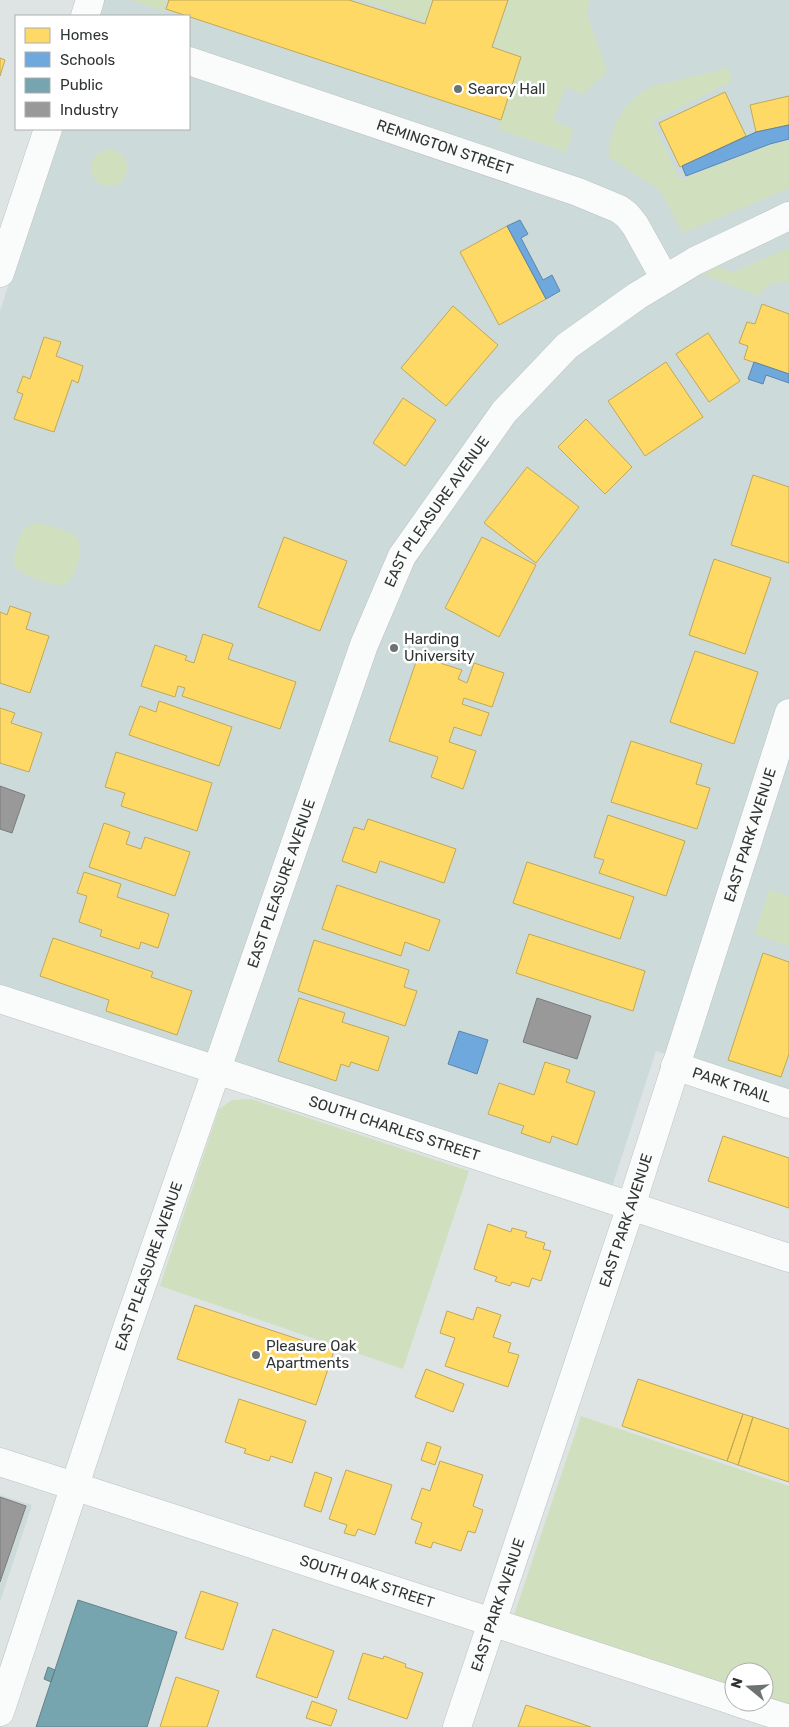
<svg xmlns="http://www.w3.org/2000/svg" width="789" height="1727" font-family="Rubik,sans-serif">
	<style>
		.built { fill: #ccdbd9 }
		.green { fill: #d0e0bf }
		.homes { fill: #ffd966; stroke: #c1a857 }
		.schools { fill: #6fa8dc; stroke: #5c86aa }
		.public { fill: #76a5af; stroke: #61838a }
		.industry { fill: #999; stroke: #7a7b7b }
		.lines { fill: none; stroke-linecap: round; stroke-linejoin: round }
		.minor-casing { stroke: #bcc1c1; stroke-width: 29 }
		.minor { stroke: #fafbfb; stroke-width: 28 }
		.poi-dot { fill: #6d7272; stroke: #fff; stroke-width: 2 }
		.labels { text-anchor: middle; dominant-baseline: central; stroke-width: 5; stroke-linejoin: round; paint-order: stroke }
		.poi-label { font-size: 15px; fill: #303534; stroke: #fff; text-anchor: start }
		.street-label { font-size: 15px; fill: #303534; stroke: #fff }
	</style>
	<rect width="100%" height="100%" fill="#dee4e4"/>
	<path class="built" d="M101,0H789V1096L656,1051L612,1187L0,984V311L59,129H189V16H96Z
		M0,1495L32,1505L0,1602Z"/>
	<path class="green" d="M131,0H167L163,11Z
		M362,0H432L425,21Z
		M509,0H590L586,12L607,72L583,94L565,87L553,121L573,129L566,152L498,129L522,56L494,46Z
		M728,68L732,81L652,121L680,180L771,145L789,141V188L683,233L659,189L610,158V141L616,123L625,108L640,93L653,86Z
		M91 168a18 18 0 1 1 36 0a18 18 0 1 1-36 0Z
		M789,248V283C776,280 765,284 759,296L703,274L717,267L733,272Z
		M39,523C48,526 68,530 75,536C87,545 75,583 62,585C54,586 20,574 16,568C11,561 18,539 22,532C26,526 32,524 39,523Z
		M769,890L789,896V946L755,934Z
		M251,1099L469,1171L403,1369L160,1286L219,1109L232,1100Z
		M581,1416L789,1486V1707L764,1699V1672H734V1689L514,1615Z"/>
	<path class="homes" d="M169,0H349L425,24L433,0H508L492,47L521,57L501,120L166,9Z
		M0,58L5,60L0,76Z
		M725,92L746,136L680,167L659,123Z
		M789,96V125L756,132L750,105Z
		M507,226L546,299L499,325L460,252Z
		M762,304L789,314V374L744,359L748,346L739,343L747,322L755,324Z
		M453,306L498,345L446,406L401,368Z
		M708,333L740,381L709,402L676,354Z
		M44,337L61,342L56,356L83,366L78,383L72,380L54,432L14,419L23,394L17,392L23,376L30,379Z
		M666,362L703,417L645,456L608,401Z
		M403,398L436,420L405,466L373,443Z
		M586,419L632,467L605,494L558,447Z
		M527,467L579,507L536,563L484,523Z
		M753,475L789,487V563L731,545Z
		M284,537L347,561L320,631L258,607Z
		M482,537L536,565L499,637L445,608Z
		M714,559L771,578L745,654L689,635Z
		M10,606L31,613L26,629L49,636L30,693L0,683V612L7,615Z
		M203,634L233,644L228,659L296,682L280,729L182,696L185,688L178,686L175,697L141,686L155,645L187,656L185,660L194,663Z
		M695,651L758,672L734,744L670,722Z
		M418,656L462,670L458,679L467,683L474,663L504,673L492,707L464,698L462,704L489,713L481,736L454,727L449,742L476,751L463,789L431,777L438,757L389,741Z
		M159,701L232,727L219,766L129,735L140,706L156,712Z
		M0,708L15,713L11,723L42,733L29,772L0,763Z
		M631,741L702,764L696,784L710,788L697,829L611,802Z
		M116,752L212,783L197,831L121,806L125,793L105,787Z
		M608,815L685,841L666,896L599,873L604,860L594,857Z
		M368,819L456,849L444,883L380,861L376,873L342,861L354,827L364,830Z
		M104,823L130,832L126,844L141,849L145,837L190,852L175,896L89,867Z
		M527,862L634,897L620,939L513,903Z
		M84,872L121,884L117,897L169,914L158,948L141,942L139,949L100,936L102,930L79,922L87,896L77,893Z
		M337,885L440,920L429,951L405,942L401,956L322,929Z
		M529,934L645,971L633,1011L516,973Z
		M53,938L153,972L151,977L192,991L177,1035L106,1011L109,1000L40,976Z
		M314,940L409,970L404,987L417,991L405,1026L298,991Z
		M763,953L789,962V1054L781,1077L728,1060Z
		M299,998L345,1013L342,1022L389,1037L378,1071L351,1062L349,1067L341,1064L336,1081L278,1061Z
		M545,1062L570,1070L566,1082L595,1092L577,1145L552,1136L550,1143L521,1133L524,1126L488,1114L499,1083L534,1095Z
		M723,1136L789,1158V1208L708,1181Z
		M488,1224L511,1232L512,1228L527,1232L525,1237L545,1243L543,1249L551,1251L541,1281L532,1278L529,1287L512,1282L510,1286L495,1281L497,1277L474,1269Z
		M195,1305L334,1351L316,1405L177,1359Z
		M477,1307L501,1315L493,1337L511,1343L508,1352L519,1355L508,1387L445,1366L455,1338L440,1333L447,1311L473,1320Z
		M426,1369L464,1384L453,1412L415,1397Z
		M638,1379L743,1414L727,1461L622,1426Z
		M239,1399L306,1421L292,1463L271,1456L269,1461L244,1453L246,1449L225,1442Z
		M743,1414L753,1417L738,1465L727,1461Z
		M753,1417L789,1429V1482L738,1465Z
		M427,1442L441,1447L435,1465L421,1460Z
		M440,1461L483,1475L473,1506L483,1510L475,1533L468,1531L461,1551L433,1542L431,1548L415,1543L422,1523L411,1519L422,1488L430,1491Z
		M346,1470L392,1485L375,1535L358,1529L355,1536L344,1533L347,1525L329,1519Z
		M315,1472L332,1478L321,1512L304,1506Z
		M201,1591L238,1603L223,1650L185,1638Z
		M273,1629L334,1651L317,1698L256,1677Z
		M363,1653L383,1659L384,1656L406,1664L405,1667L423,1673L407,1719L348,1699Z
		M176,1677L219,1691L207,1727H160Z
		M312,1701L337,1710L331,1726L306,1718Z
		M526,1705L591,1727H518Z"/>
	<path class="schools" d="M789,125V139L770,144L686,176L682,166L756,132Z
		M520,220L528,234L521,238L543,280L552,275L560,291L546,299L507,226Z
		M754,362L789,374V383L766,375L763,384L748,379Z
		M459,1031L488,1040L477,1074L448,1064Z"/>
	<path class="public" d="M78,1600L177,1632L147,1727H36Z
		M48,1667L55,1670L51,1682L44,1679Z"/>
	<path class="industry" d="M0,786L25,795L12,833L0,829Z
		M537,998L591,1016L577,1059L523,1042Z
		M0,1497L26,1506L0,1582Z"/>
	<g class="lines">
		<g class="minor-casing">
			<g id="minor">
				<path d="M85,16L90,0"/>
				<path id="s1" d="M189,61L578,192L619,209L627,215L635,225L665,279"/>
				<path d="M0,273L48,129"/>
				<path id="s2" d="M0,999L789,1258"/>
				<path id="s3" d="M675,1066L789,1104"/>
				<path id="s4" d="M0,1462L734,1701"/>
				<path d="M736,1702L789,1719"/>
				<path id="s5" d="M0,1712L126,1331L364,645L402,556L504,412L567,346L637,296L695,261L789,216"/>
				<path id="s6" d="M457,1727L631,1206L789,713"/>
			</g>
		</g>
		<use href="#minor" class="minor"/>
	</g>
	<g class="poi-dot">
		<circle cx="458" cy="89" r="5"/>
		<circle cx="394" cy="648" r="5"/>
		<circle cx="256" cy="1355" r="5"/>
	</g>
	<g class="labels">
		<g class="poi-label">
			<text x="468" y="89">Searcy Hall</text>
			<text x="404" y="639">Harding<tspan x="404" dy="17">University</tspan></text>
			<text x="266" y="1346">Pleasure Oak<tspan x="266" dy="17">Apartments</tspan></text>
		</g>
		<g class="street-label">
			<text stroke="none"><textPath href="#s1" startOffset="270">REMINGTON STREET</textPath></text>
			<text stroke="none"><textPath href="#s5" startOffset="1280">EAST PLEASURE AVENUE</textPath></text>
			<text stroke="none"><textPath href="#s6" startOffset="939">EAST PARK AVENUE</textPath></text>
			<text stroke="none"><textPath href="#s5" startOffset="875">EAST PLEASURE AVENUE</textPath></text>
			<text stroke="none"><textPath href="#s3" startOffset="60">PARK TRAIL</textPath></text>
			<text stroke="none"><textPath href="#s2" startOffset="415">SOUTH CHARLES STREET</textPath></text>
			<text stroke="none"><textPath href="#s6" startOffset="534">EAST PARK AVENUE</textPath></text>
			<text stroke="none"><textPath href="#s5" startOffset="470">EAST PLEASURE AVENUE</textPath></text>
			<text stroke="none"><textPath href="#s4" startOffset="386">SOUTH OAK STREET</textPath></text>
			<text stroke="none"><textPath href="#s6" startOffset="129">EAST PARK AVENUE</textPath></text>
		</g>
	</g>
	<rect x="15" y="15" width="175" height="115" fill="#ffffff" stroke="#acaeae"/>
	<rect x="25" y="28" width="25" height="15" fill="#ffd966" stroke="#acaeae"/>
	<text x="60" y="40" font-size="15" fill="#303534">Homes</text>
	<rect x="25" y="52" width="25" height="15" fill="#6fa8dc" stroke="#acaeae"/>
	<text x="60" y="65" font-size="15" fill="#303534">Schools</text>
	<rect x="25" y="78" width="25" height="15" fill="#76a5af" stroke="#acaeae"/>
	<text x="60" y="90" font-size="15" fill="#303534">Public</text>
	<rect x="25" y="102" width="25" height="15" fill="#999999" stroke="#acaeae"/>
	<text x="60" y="115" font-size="15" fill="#303534">Industry</text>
	<g transform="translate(749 1687) rotate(288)"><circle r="24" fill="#ffffff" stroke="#acaeae"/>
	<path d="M0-4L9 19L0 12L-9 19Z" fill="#6d7272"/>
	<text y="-8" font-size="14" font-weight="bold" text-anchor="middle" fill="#303534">N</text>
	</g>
</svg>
